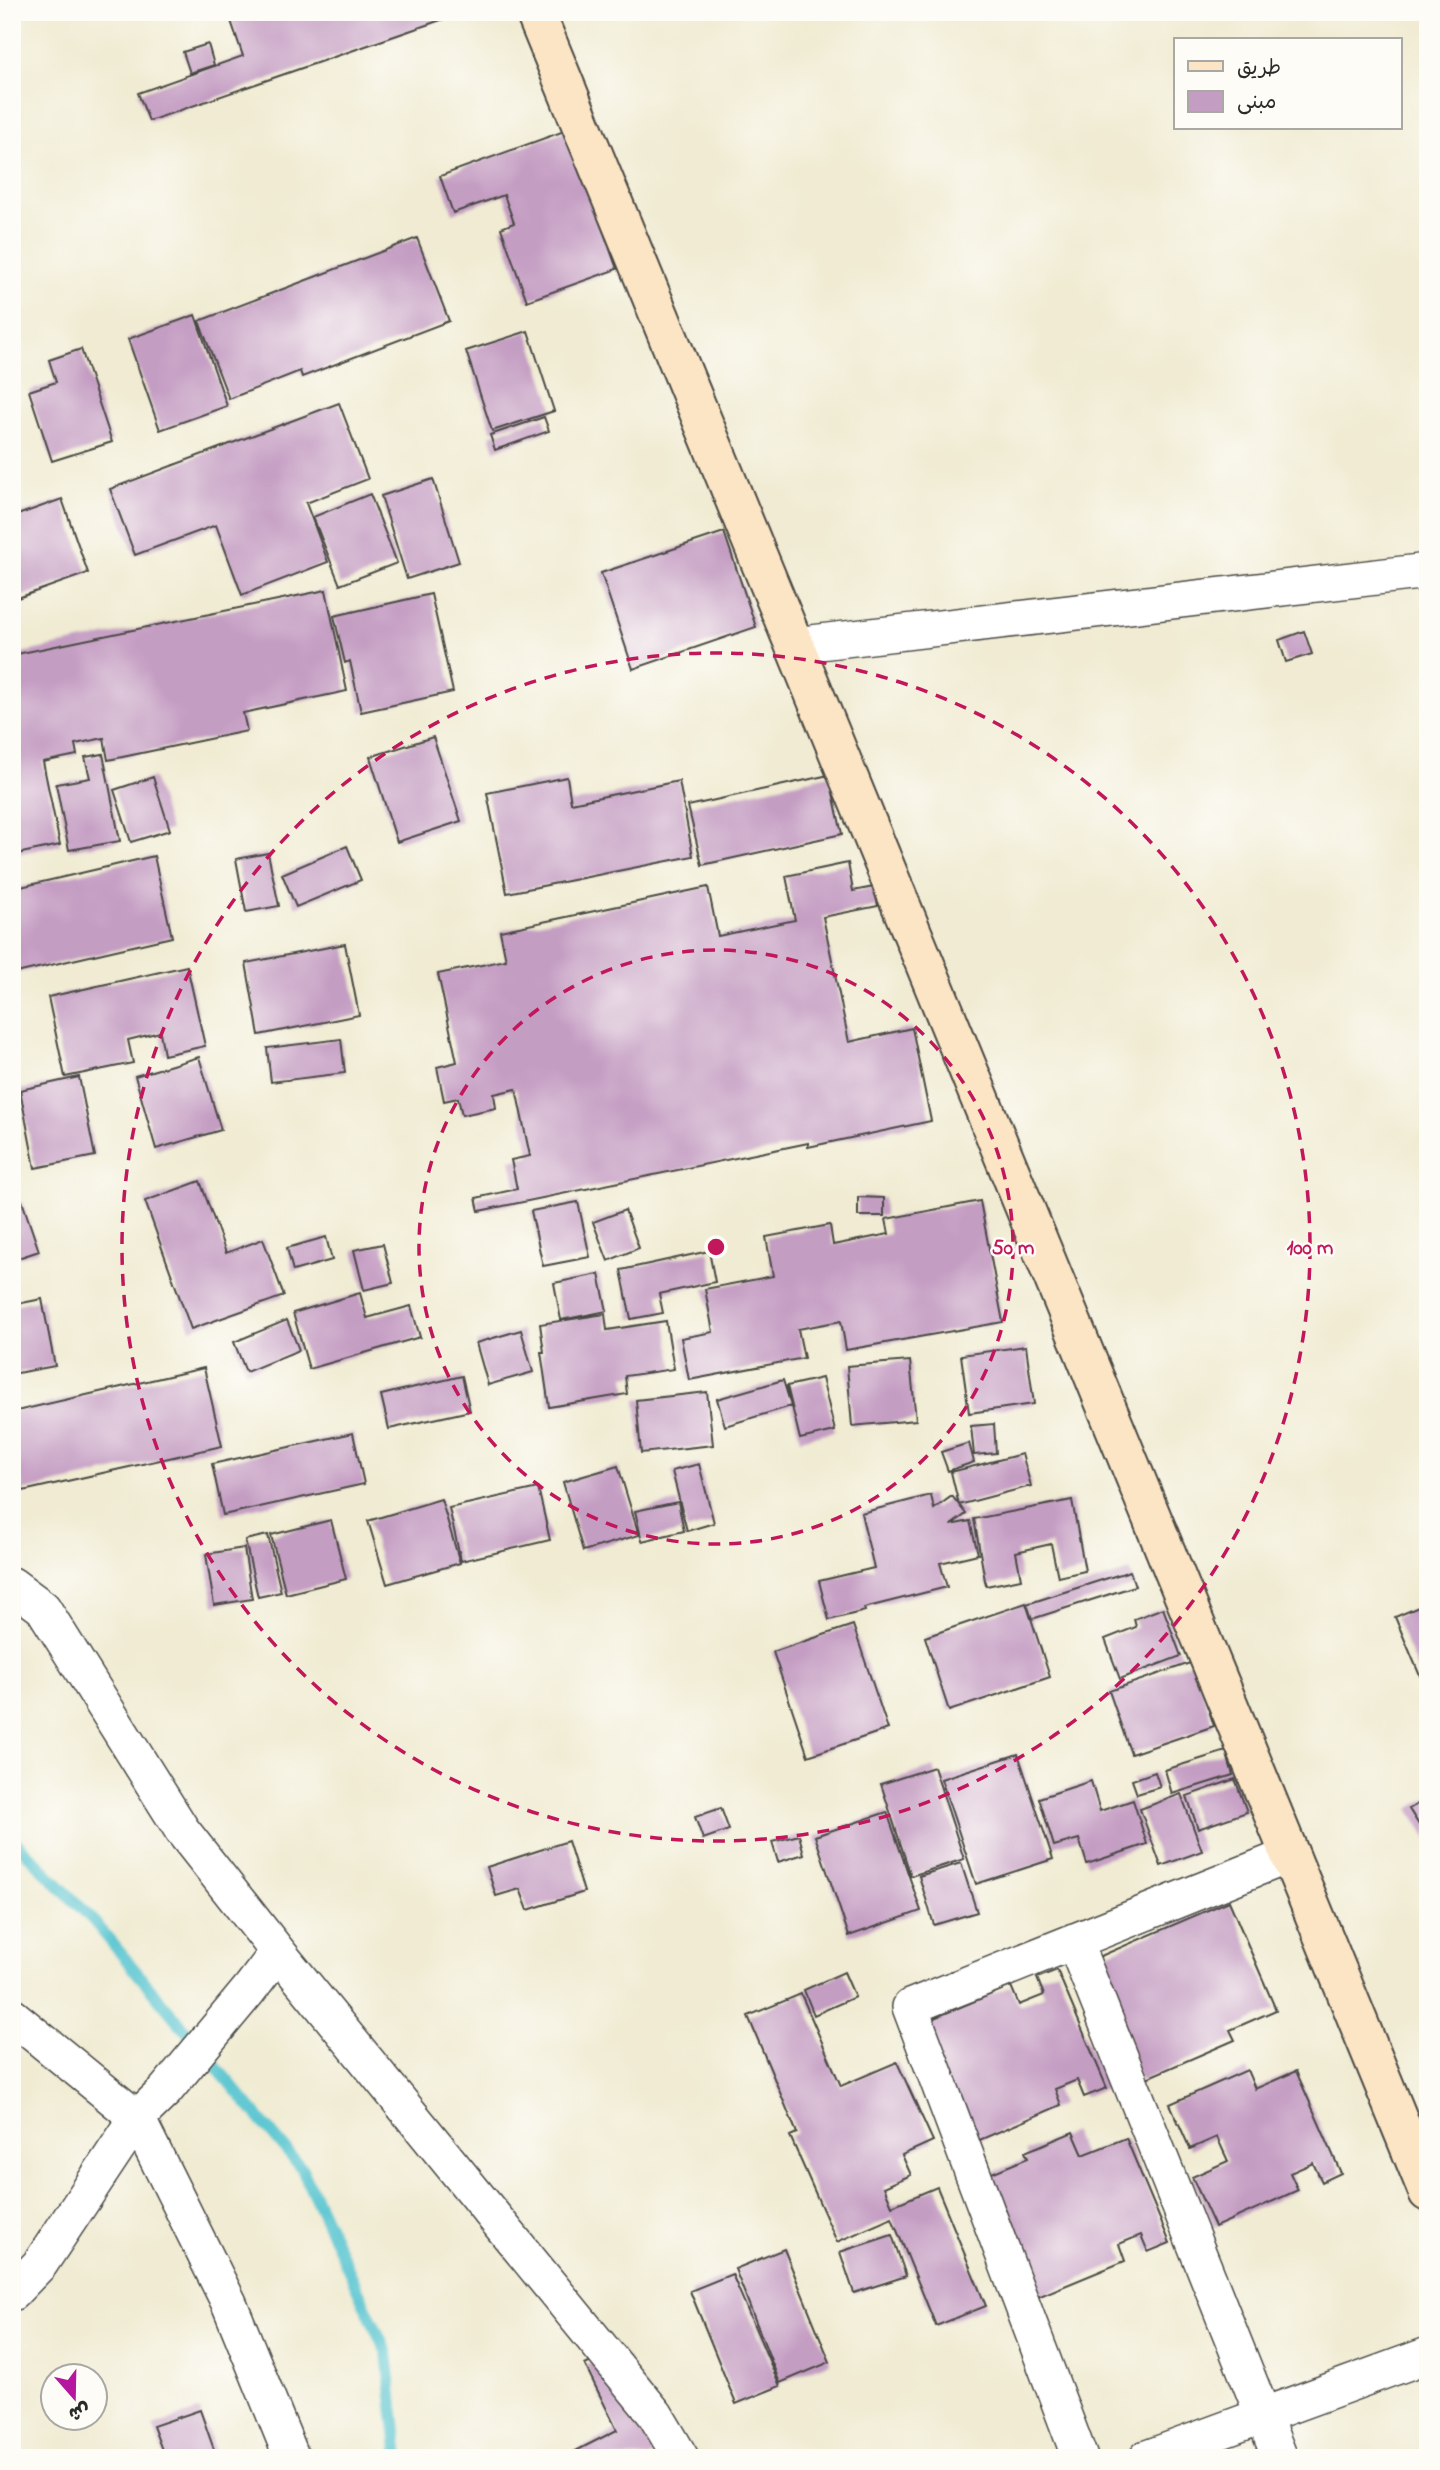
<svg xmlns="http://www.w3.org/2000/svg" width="1440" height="2470" font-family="'Indie Flower','Playpen Sans Arabic',sans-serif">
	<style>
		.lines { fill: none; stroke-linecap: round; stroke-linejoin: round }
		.stream { stroke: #58c5d0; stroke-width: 12 }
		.building { fill: #c49dc3 }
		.street-casing { stroke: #494844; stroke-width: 38 }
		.secondary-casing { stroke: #494844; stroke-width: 42 }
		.street { stroke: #fff; stroke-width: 35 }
		.secondary { stroke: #fce5c4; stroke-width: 38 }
		.ring { fill: none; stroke: #c2185b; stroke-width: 3.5; stroke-dasharray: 12 9 }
		.centre { fill: #c2185b; stroke: #fdfcf7; stroke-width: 3.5 }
		.ring-label { font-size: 21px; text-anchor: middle; font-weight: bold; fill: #c2185b; stroke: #fdfcf7; stroke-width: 5; stroke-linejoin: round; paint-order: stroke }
	</style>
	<rect width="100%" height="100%" fill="#fdfcf7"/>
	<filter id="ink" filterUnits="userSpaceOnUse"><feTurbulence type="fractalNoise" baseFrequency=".0143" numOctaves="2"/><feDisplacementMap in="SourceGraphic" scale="14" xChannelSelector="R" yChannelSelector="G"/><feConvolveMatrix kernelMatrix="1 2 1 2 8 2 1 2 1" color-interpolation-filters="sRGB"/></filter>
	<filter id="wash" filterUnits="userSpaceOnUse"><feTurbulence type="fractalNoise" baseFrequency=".00686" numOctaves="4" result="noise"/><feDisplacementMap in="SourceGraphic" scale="28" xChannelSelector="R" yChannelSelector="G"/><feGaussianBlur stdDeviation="1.57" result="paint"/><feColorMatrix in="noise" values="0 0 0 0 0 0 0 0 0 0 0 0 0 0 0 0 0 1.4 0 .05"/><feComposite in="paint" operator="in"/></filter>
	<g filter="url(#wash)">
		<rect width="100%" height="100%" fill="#f0ebd2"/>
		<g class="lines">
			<path class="stream" d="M12,1838L92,1919L302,2169L387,2353L399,2458"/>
		</g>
		<g id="blocks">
			<path class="building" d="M228,12H460L461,13L149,121L138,93L243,56Z
				M208,44L214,65L190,73L183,52Z
				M567,130L617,269L527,301L501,228L514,223L504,195L453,213L440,176Z
				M417,238L449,321L302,377L300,371L229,399L199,321Z
				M195,315L227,406L160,430L128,339Z
				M528,331L554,411L492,431L466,351Z
				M81,349L112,442L52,461L29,391L56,382L49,360Z
				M339,403L368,479L306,503L328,562L242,595L216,525L135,555L110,489Z
				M544,417L549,431L495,450L490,435Z
				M433,479L459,562L407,579L381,496Z
				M370,494L397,563L340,585L313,517Z
				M62,499L88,573L12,600V517Z
				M724,532L756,627L633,669L601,573Z
				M326,590L347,691L243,713L247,731L108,760L104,738L75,744L77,755L43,762L60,845L12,855V655Z
				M431,594L453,692L361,712L350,661L345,663L334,616Z
				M1304,631L1312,654L1286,662L1279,640Z
				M433,737L461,821L397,842L370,757Z
				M103,754L120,841L69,850L56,784L90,778L85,757Z
				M829,775L842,834L702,865L688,806Z
				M153,777L170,830L131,842L114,790Z
				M567,777L571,803L679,781L693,856L507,893L487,793Z
				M347,846L361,880L296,907L282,874Z
				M268,853L279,906L246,912L236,859Z
				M154,856L172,937L12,974V889Z
				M848,863L853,891L874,887L878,906L823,917L849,1042L912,1028L931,1121L808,1147V1143L479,1211L476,1198L517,1189L511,1160L530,1156L516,1089L494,1094L496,1108L462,1115L458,1098L444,1101L437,1067L457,1062L438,974L506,960L500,931L708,887L718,936L795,920L786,876Z
				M345,944L359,1015L259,1035L246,963Z
				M187,966L205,1046L164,1055L160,1032L128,1040L133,1063L65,1077L48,997Z
				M341,1039L345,1073L271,1082L267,1048Z
				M199,1057L221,1130L156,1149L135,1076Z
				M79,1077L95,1156L35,1168L20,1090Z
				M200,1181L226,1253L263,1239L284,1296L191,1329L145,1201Z
				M858,1197L884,1198V1216H858Z
				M22,1201L39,1251L12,1260V1204Z
				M980,1201L1003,1322L846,1350L841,1321L798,1329L804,1358L689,1380L681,1338L713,1332L705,1289L773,1276L766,1237L830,1225L833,1245L889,1234L886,1219Z
				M578,1202L590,1257L543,1266L531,1211Z
				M625,1210L639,1248L608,1261L593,1222Z
				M326,1237L332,1260L293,1271L287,1248Z
				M383,1244L393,1283L364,1290L354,1250Z
				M709,1251L715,1282L659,1294L663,1313L631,1319L621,1270Z
				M599,1274L607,1311L561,1320L554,1283Z
				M360,1293L367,1318L411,1306L420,1337L309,1369L293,1313Z
				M42,1299L55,1366L12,1374V1305Z
				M605,1314L607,1330L666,1321L674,1369L625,1376L627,1394L549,1407L541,1352H544L540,1324Z
				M287,1320L299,1350L246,1372L234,1342Z
				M521,1330L533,1372L488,1385L476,1343Z
				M1026,1346L1034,1404L969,1413L961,1355Z
				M910,1361L916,1420L852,1426L847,1366Z
				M204,1368L222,1446L23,1491L12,1443V1412Z
				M462,1376L470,1411L389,1429L381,1395Z
				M822,1378L835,1431L800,1439L787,1386Z
				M783,1380L791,1406L725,1426L717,1399Z
				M707,1392L713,1445L641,1453L636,1400Z
				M994,1424L996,1453L974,1455L971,1426Z
				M353,1433L364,1484L223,1515L212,1464Z
				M969,1443L974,1462L948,1471L941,1452Z
				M1022,1454L1031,1486L959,1505L951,1472Z
				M699,1464L714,1523L687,1531L672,1471Z
				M618,1466L639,1535L583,1551L563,1482Z
				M538,1488L550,1540L461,1561L449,1508Z
				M931,1495L934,1509L952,1496L966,1514L951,1525L970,1521L978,1554L940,1563L947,1587L864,1608L865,1611L829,1620L819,1581L874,1568L861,1513Z
				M441,1499L460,1563L387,1584L368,1521Z
				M1072,1500L1085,1571L1058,1577L1051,1544L1016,1552L1021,1579L986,1586L974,1519Z
				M678,1502L684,1531L642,1541L635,1511Z
				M331,1520L346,1579L286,1594L271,1535Z
				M268,1535L281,1592L258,1597L245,1540Z
				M244,1548L252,1599L214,1605L206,1554Z
				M1130,1571L1135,1586L1032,1619L1027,1604Z
				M1026,1603L1050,1677L949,1711L925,1637Z
				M1428,1603V1673L1420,1676L1395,1617Z
				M1163,1608L1181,1656L1120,1679L1105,1639L1136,1627L1134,1619Z
				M853,1625L888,1729L808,1756L773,1652Z
				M1193,1662L1214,1726L1131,1754L1109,1691Z
				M1226,1751L1233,1775L1172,1794L1165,1770Z
				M1018,1754L1053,1859L976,1884L941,1779Z
				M934,1767L964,1859L911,1876L881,1784Z
				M1155,1772L1160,1787L1137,1794L1132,1780Z
				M1235,1779L1247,1812L1198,1829L1187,1796Z
				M1091,1781L1100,1811L1133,1800L1147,1844L1087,1864L1079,1839L1054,1846L1039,1798Z
				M1181,1794L1202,1851L1161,1866L1140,1809Z
				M1428,1798V1839L1409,1809Z
				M721,1808L729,1830L703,1839L695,1817Z
				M887,1812L921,1911L849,1936L815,1836Z
				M799,1835L804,1854L778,1862L772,1842Z
				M568,1841L584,1892L528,1910L520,1889L496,1896L487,1867Z
				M961,1863L977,1912L934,1925L919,1876Z
				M1229,1901L1276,2010L1230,2030L1235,2040L1140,2081L1089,1961Z
				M1057,1970L1107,2088L1084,2097L1077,2080L1055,2089L1061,2105L968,2145L917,2025L1011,1986L1019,2005L1044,1995L1037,1978Z
				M844,1972L855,1997L814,2015L804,1990Z
				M801,1994L841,2086L897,2062L933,2141L902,2155L911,2175L884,2187L892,2206L937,2187L986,2306L936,2326L892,2218L837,2242L790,2136L797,2133L748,2016Z
				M1247,2070L1255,2089L1296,2071L1341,2173L1322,2182L1313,2163L1290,2173L1298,2190L1215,2227L1192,2177L1228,2161L1217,2137L1190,2149L1170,2104Z
				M1073,2132L1083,2155L1126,2138L1170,2243L1148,2252L1141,2235L1119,2244L1125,2261L1028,2301L977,2179L1028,2158L1025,2152Z
				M892,2235L906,2276L854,2293L840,2252Z
				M784,2249L830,2362L780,2383L735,2269Z
				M732,2274L780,2386L736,2404L690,2291Z
				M619,2348L680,2441L648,2458H562L617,2430L585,2365Z
				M200,2410L217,2458H165L153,2426Z"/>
		</g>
	</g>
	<g filter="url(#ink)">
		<use href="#blocks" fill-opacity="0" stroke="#494844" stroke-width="2"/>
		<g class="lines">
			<g class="street-casing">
				<path id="street" d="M794,645L1428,571
					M12,1585L43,1608L182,1830L278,1952L655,2414L681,2458
					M1074,1941L1280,2458
					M12,2016L137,2118L229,2303L292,2458
					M12,2293L40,2264L137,2118L165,2091L249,1990L278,1952
					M1080,2458L910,2007L1290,1855
					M1147,2458L1428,2355"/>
			</g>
			<g class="secondary-casing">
				<path id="secondary" d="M535,12L1428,2192"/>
			</g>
			<use href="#street" class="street"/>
			<use href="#secondary" class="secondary"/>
		</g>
	</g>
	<g class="ring">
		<circle cx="716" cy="1247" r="297"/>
		<circle cx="716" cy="1247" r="594"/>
	</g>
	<circle cx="716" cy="1247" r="10" class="centre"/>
	<g class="ring-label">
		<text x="1013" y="1254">50 m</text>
		<text x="1310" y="1254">100 m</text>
	</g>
	<rect width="1440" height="2470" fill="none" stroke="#fdfcf7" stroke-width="42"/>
	<rect x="1174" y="38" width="228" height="91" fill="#fdfcf7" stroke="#a9a8a5" stroke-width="2"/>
	<rect x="1188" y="61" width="35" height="10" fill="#fce5c4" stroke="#a9a8a5" stroke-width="2"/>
	<text x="1237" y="74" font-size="21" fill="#2b2b2b">طريق</text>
	<rect x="1188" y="91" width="35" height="21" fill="#c49dc3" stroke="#a9a8a5" stroke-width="2"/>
	<text x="1237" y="108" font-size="21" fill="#2b2b2b">مبنى</text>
	<g transform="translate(74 2397) rotate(160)"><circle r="33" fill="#fdfcf7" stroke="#a9a8a5" stroke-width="2"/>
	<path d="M0-5L12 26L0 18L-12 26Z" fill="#b5179e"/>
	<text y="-10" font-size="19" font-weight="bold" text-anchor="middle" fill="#2b2b2b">ش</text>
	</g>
</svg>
